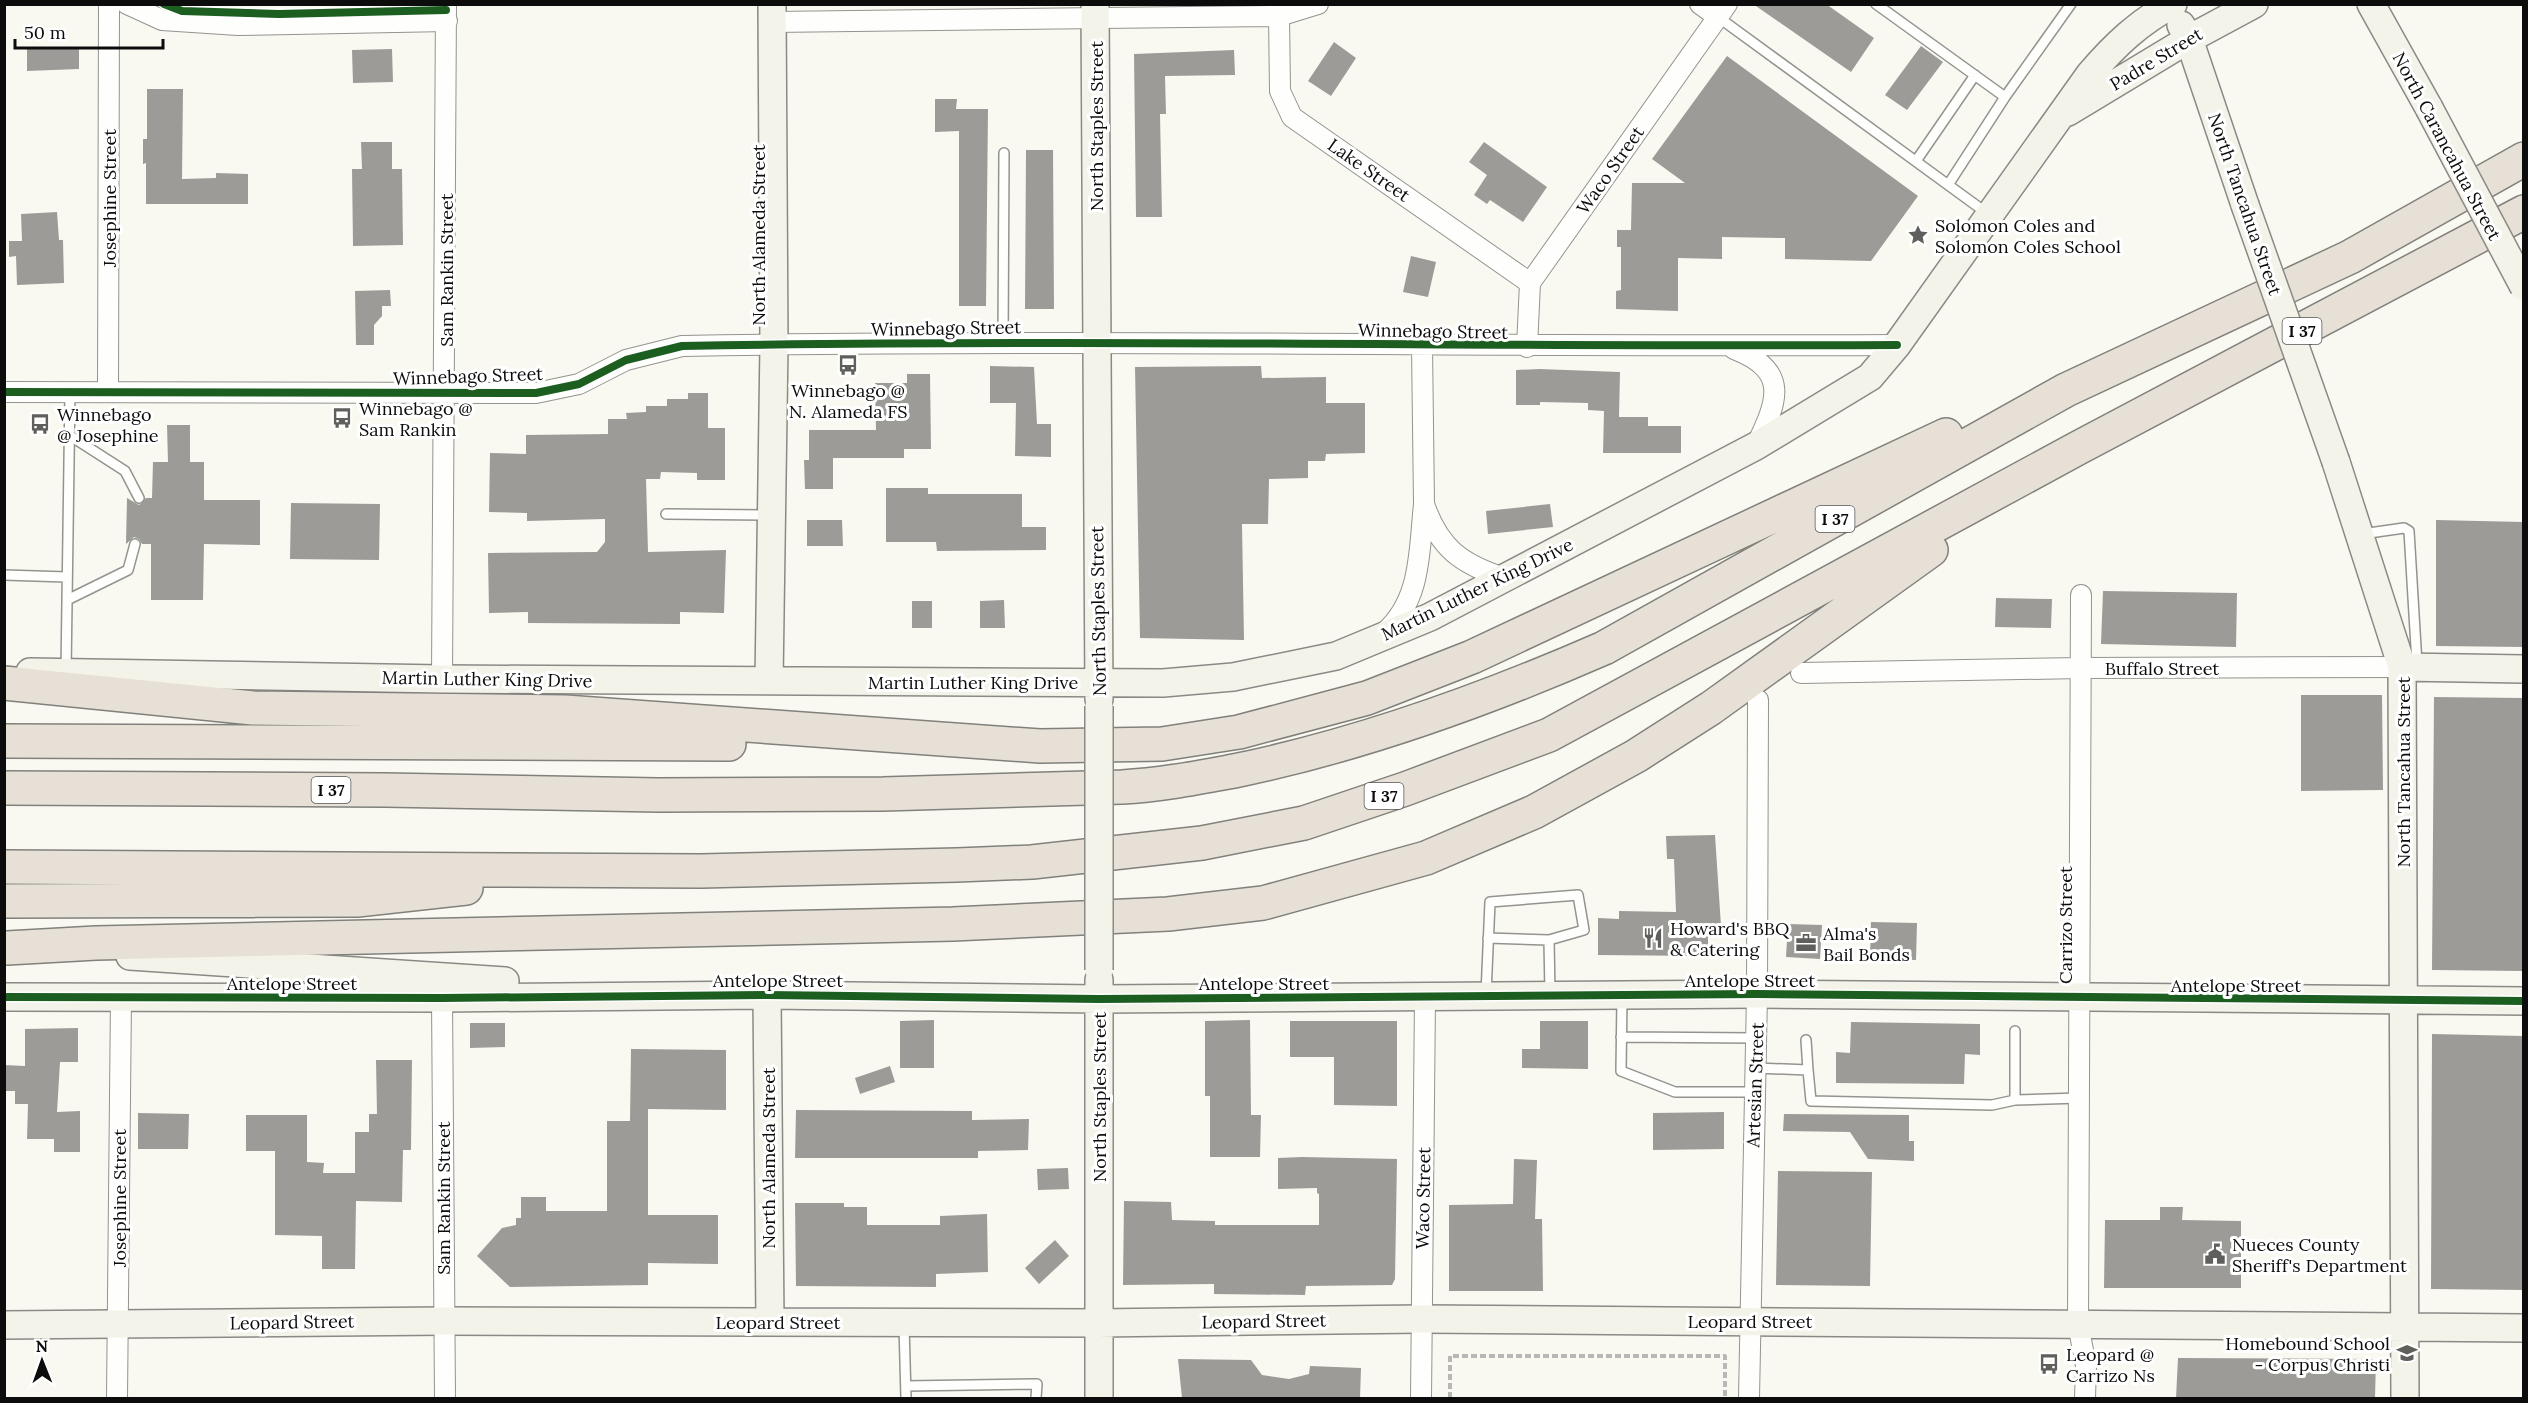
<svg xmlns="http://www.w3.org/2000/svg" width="2528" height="1403" font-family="Lora,serif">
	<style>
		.building { fill: #9c9b97 }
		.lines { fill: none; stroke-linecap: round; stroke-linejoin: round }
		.lane-casing { stroke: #93938f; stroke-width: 12 }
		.street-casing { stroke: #93938f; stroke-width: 22 }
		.secondary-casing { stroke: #8a8986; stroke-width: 30 }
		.highway-casing { stroke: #80807c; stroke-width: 36 }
		.path { stroke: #b7b7b6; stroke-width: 4; stroke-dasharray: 6 3; stroke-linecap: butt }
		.lane { stroke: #fefefd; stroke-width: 9 }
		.street { stroke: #fefefd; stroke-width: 20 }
		.secondary { stroke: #f4f3e9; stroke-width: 27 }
		.highway { stroke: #e7e0d6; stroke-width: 33 }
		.secondary-bridge-casing { stroke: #8a8986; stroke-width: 30; stroke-linecap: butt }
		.secondary-bridge { stroke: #f4f3e9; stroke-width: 27 }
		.cycleway-casing { stroke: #fff; stroke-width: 11 }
		.cycleway { stroke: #1b5e20; stroke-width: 8 }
		.labels { text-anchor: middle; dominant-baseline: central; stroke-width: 6; stroke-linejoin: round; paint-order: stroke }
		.shield { fill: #fff; stroke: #555; stroke-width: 1.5 }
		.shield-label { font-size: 16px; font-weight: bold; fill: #0c0c0c }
		.street-label { font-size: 18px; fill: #0c0c0c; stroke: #fff }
		.poi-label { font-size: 18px; fill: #0c0c0c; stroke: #fff; text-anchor: start }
	</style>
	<rect width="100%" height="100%" fill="#faf9f1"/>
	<path class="building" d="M1753,4H1826L1874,38L1851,72Z
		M1334,42L1356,58L1331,96L1308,81Z
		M1921,46L1943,62L1907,110L1885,95Z
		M79,48V69L27,71V49Z
		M392,49L393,82L353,83L352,50Z
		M1234,50L1235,75L1165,76L1166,114H1160L1162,217H1136L1134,54Z
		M1727,56L1918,196L1871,261L1785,259V238L1722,237V259L1678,258V311L1616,309V291L1621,290V247H1617V230H1631L1632,183H1685L1652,159Z
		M147,89H183L182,179L216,178V173L248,174V204H146V163L143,164V139H147Z
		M935,99H957L956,109H988L986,306H959V131L935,132Z
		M361,142H392V169H402L403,245L353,246L352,169H362Z
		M1484,142L1547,187L1523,222L1490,200L1487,204L1474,195L1487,175L1469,162Z
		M1026,150H1053L1054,309H1025Z
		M57,212L59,240H63L64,283L17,285L16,256L9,257V241H22L21,214Z
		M1411,256L1436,262L1428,297L1403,292Z
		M390,290L391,306H382V316L374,325V345H356L355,291Z
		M990,366L1034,367L1037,424H1051V457L1015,456L1016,403H990Z
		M1261,366L1262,378L1326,377V403H1365V453L1326,454L1325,461H1308V478L1269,479L1268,524H1242L1244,640L1140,638L1135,367Z
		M1539,369L1620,372L1619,417H1648V426H1681V453H1603L1604,411L1588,410V403L1540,402V405H1516V370Z
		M907,374H930L931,449H904V458H833V489H805L804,460H809V430H876L875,383H907Z
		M688,393H708V428H725V480H697V473L661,472L660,479H646L648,552L726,550L724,613L680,612V624L528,623V612L489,613L488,553L597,552L605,542V519L527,521V513L489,512L490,453L526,454V435L608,434V419H627L626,413L646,412V406H667V399H688Z
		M167,425H190V462H204V500H260V545L204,544L203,600H151V544H142L139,539L134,537L126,544L127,498L139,505L146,498H152L153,462H168Z
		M886,488H928V494H1022V527H1046V550L937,551L936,542H886Z
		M291,503L380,504L379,560L290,559Z
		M1550,504L1553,527L1488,534L1486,511Z
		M807,520H842L843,546H807Z
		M2436,520L2523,522V647L2436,646Z
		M2103,591L2237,593L2236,647L2101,644Z
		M1996,598L2052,599L2051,628L1995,627Z
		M1004,600L1005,628H980V601Z
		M912,601H932V628H912Z
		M2301,695H2382L2383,790L2301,791Z
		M2434,697L2523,698V971L2432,970Z
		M1715,835L1721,926H1708V950H1700L1701,956L1598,955V918L1619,919V911L1676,912L1674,859H1667L1666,836Z
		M1871,922L1917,923L1916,960L1870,959Z
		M1788,924L1822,925L1820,959L1786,957Z
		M934,1020V1068H900V1021Z
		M1250,1020L1251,1115H1261L1260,1157H1210V1096H1205V1021Z
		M1290,1021H1397V1106L1334,1105V1057H1290Z
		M1540,1021H1588V1069L1522,1068V1049H1540Z
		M1851,1022L1980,1024V1055L1965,1054L1964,1084L1836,1083V1052L1850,1053Z
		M470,1023H505V1047L470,1048Z
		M78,1028V1062H60L57,1112L80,1111V1152H54V1139H27L28,1104H15V1091H4V1065L25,1066V1029Z
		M2432,1034L2523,1036V1290L2431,1289Z
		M631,1049L726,1050V1110L648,1109V1215H718V1264L648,1263V1285L510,1287L477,1256L502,1228L516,1225V1218H521V1197H546V1211H607V1121H630Z
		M376,1060H412L411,1150H403L402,1202L356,1201L355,1269H322V1236L275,1235V1151H246V1115H307V1162L324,1163L323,1173H355V1132H369V1114H377Z
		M890,1066L895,1082L860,1094L855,1078Z
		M796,1110L972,1111V1120L1029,1119L1028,1150L978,1151V1158H795Z
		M1724,1112V1149L1653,1150V1113Z
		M138,1113L189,1114L188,1149H138Z
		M1784,1114L1909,1115V1141H1914V1161L1868,1159L1850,1132L1783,1131Z
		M1302,1157L1397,1159L1395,1279L1392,1285L1306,1286L1305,1295L1214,1294V1284L1123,1285L1124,1201L1171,1202L1172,1220L1215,1221V1225H1319V1194L1317,1193V1188L1278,1189V1158Z
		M1514,1159L1537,1160L1535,1219H1542L1543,1291H1449V1205L1513,1204Z
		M1068,1168L1069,1189L1038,1190L1037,1169Z
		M1778,1171L1872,1172L1870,1286L1776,1285Z
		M795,1203H844V1207H867V1225H940V1216L987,1214L988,1272L936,1274V1287L796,1286Z
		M2160,1207H2183L2182,1220L2241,1221V1288H2104L2105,1220H2160Z
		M1055,1240L1069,1256L1039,1284L1025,1268Z
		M2178,1358L2376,1359L2375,1398H2176Z
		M1178,1359L1251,1360L1262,1375L1289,1379L1309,1374L1310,1366L1361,1368L1360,1398H1182Z"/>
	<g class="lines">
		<g class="lane-casing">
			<path id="lane" d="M1876,4L2005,97L2071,4
				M1718,17L1988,214
				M1916,161L1975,75
				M1948,185L2005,97
				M1003,342L1004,153
				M69,435L125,471L139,498
				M666,514L768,515
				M2362,534L2404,528L2409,531L2417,664
				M4,575L67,577
				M67,600L128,570L135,544
				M66,672L70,392
				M1488,938L1549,940L1550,994
				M1486,994L1490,902L1578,895L1584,930L1549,940
				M1622,998L1621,1071L1675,1092H1754
				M2015,1031V1100L2079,1098
				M1621,1037L1756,1038
				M1756,1068L1808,1070L1806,1040
				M1808,1070L1811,1101L1992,1105L2015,1100
				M904,1325L906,1398
				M906,1386L1037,1384L1036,1398"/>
		</g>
		<g class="street-casing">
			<path id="street" d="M127,4L162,20L238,25L447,21
				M1700,4L1718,17
				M1279,16L1318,4
				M772,22L1279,16L1280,91L1292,117L1530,283
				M1422,346L1424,504
				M1527,347L1530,283L1727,4
				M1734,349C1791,371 1777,402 1756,446
				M4,392L536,393L579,384L626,360L682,346C1087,339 1492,347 1897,345
				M108,392L109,4
				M2081,595L2078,1324L2086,1366L2085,1398
				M1384,633C1422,600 1419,550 1424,504C1439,548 1461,564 1504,578
				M1801,673L2081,668L2402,667
				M442,679L446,4
				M442,998L445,1398
				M117,1398L121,997
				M1421,1398L1425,998
				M1749,1398L1757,994L1758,700"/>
		</g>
		<g class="secondary-casing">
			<path id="secondary" d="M1095,4L1099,699
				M2371,4L2429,108
				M2181,25L2189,39L2245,205
				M2068,112L2189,39L2254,4
				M2336,462L2402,667L2405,1398
				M2402,667L2524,669
				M30,672L442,679L1163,683L1233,677L1336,656L1430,617L1756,446L1870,377L1897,345L2090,74C2115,45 2139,22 2173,4
				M769,681L774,345L772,4
				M130,956L505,981
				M750,994L767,995L770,1321
				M4,997L442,998L767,995L1099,999L1757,994L2524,1001
				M4,1325L444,1321L1098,1323L1421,1319L2524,1328
				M1099,1398V980"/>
		</g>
		<g class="highway-casing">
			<path id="highway" d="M4,683L253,708L565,712L1040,746L1162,744L1239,732L1367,698L1472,657L1946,435
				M4,741L729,744
				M4,788L385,790L658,795L883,794L1122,787C1160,785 1196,778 1234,771C1361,745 1485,700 1604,648L2066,390L2350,257L2524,159
				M4,867L701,871L957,865L1032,862L1202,843L1304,823L1405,789L1549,735L2078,448L2524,212
				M4,901L357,900L466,888
				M7,948L96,943L953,924L1168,914L1263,903L1426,858L1534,812L1636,756L1711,708L1931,550"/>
		</g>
		<path class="path" d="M1450,1398V1356H1725V1398"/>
		<use href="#lane" class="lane"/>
		<use href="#street" class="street"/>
		<use href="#secondary" class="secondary"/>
		<use href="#highway" class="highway"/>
		<g class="secondary-bridge-casing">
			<path id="secondary-bridge" d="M2429,108L2524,287
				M2245,205L2336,462
				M1099,706V970"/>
		</g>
		<use href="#secondary-bridge" class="secondary-bridge"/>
		<g class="cycleway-casing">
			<path id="cycleway" d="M164,4L182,11L279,14L446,10
				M4,392L536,393L579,384L626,360L682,346C1087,339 1492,347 1897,345
				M4,997L442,998L767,995L1099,999L1757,994L2524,1001"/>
		</g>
		<use href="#cycleway" class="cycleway"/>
	</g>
	<defs>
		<g id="sight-bare" transform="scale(1.62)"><path d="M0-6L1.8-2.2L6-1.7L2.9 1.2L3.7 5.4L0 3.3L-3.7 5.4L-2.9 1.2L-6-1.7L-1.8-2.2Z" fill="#5f5f5c" stroke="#fff" stroke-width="2.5" paint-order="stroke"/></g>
		<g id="bus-bare" transform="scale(1.62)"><path d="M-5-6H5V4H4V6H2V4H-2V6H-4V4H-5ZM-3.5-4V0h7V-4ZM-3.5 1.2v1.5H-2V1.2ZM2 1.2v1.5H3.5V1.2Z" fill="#5f5f5c" stroke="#fff" stroke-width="2.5" paint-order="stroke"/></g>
		<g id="restaurant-bare" transform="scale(1.62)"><path d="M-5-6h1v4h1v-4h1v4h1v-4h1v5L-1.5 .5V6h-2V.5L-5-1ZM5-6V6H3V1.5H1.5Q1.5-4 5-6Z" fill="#5f5f5c" stroke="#fff" stroke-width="2.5" paint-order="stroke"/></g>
		<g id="office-bare" transform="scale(1.62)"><path d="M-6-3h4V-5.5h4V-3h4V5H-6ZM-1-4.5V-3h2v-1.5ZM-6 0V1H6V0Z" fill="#5f5f5c" stroke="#fff" stroke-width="2.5" paint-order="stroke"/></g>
		<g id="civic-bare" transform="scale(1.62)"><path d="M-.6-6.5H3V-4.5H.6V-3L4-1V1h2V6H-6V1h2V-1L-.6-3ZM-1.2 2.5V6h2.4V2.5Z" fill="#5f5f5c" stroke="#fff" stroke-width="2.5" paint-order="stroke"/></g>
		<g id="school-bare" transform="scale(1.62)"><path d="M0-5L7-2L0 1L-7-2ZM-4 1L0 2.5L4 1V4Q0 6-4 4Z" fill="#5f5f5c" stroke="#fff" stroke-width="2.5" paint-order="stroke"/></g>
	</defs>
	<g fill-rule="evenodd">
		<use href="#sight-bare" x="1918" y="235"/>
		<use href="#bus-bare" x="848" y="365"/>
		<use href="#bus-bare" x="342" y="418"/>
		<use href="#bus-bare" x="40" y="424"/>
		<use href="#restaurant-bare" x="1653" y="938"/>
		<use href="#office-bare" x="1806" y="943"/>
		<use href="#civic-bare" x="2215" y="1254"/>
		<use href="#school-bare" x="2407" y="1353"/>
		<use href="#bus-bare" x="2049" y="1364"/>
	</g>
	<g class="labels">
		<g class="shield">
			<rect x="2282.5" y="318" width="39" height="26" rx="4.5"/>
			<rect x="1815.5" y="506" width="39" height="26" rx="4.5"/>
			<rect x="311.5" y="777" width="39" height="26" rx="4.5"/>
			<rect x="1364.5" y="783" width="39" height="26" rx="4.5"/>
		</g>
		<g class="shield-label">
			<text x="2302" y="331">I 37</text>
			<text x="1835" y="519">I 37</text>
			<text x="331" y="790">I 37</text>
			<text x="1384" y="796">I 37</text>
		</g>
		<g class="street-label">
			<text transform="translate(2156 59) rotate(-31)">Padre Street</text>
			<text transform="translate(1096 126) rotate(-90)">North Staples Street</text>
			<text transform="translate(2447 146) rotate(62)">North Carancahua Street</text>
			<text transform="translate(1369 170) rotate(35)">Lake Street</text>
			<text transform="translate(1610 170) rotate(-55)">Waco Street</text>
			<text transform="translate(109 198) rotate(-90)">Josephine Street</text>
			<text transform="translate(2245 204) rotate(71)">North Tancahua Street</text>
			<text transform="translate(758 235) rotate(-90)">North Alameda Street</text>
			<text transform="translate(446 270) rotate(-90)">Sam Rankin Street</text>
			<text transform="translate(946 328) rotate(-1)">Winnebago Street</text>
			<text transform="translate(1433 331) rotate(1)">Winnebago Street</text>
			<text transform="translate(468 376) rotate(-2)">Winnebago Street</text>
			<text transform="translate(1477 589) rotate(-26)">Martin Luther King Drive</text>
			<text transform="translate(1098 611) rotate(-91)">North Staples Street</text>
			<text x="2162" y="668">Buffalo Street</text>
			<text transform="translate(487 679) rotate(1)">Martin Luther King Drive</text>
			<text x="973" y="682">Martin Luther King Drive</text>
			<text transform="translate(2403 772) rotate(-90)">North Tancahua Street</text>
			<text transform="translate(2065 925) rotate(-90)">Carrizo Street</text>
			<text x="778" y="980">Antelope Street</text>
			<text x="1750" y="980">Antelope Street</text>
			<text x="292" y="983">Antelope Street</text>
			<text x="1264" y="983">Antelope Street</text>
			<text x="2236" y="985">Antelope Street</text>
			<text transform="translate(1755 1085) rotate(-88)">Artesian Street</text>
			<text transform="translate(1099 1097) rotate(-90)">North Staples Street</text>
			<text transform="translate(768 1158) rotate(-90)">North Alameda Street</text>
			<text transform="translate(119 1198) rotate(-90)">Josephine Street</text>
			<text transform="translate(443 1198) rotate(-90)">Sam Rankin Street</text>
			<text transform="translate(1423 1198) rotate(-89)">Waco Street</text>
			<text transform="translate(1264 1321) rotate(-1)">Leopard Street</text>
			<text x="1750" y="1321">Leopard Street</text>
			<text transform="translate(292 1322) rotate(-1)">Leopard Street</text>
			<text x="778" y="1322">Leopard Street</text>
		</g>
		<g class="poi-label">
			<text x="1935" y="225">Solomon Coles and<tspan x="1935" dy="21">Solomon Coles School</tspan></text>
			<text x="848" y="390" text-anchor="middle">Winnebago @<tspan x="848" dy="21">N. Alameda FS</tspan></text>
			<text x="359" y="408">Winnebago @<tspan x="359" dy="21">Sam Rankin</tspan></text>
			<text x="57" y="414">Winnebago<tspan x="57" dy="21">@ Josephine</tspan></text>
			<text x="1670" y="928">Howard's BBQ<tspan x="1670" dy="21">&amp; Catering</tspan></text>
			<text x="1823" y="933">Alma's<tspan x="1823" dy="21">Bail Bonds</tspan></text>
			<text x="2232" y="1244">Nueces County<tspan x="2232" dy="21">Sheriff's Department</tspan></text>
			<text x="2390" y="1343" text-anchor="end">Homebound School<tspan x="2390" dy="21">- Corpus Christi</tspan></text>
			<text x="2066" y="1354">Leopard @<tspan x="2066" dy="21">Carrizo Ns</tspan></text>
		</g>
	</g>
	<rect width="2528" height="1403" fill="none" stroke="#0c0c0c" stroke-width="12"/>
	<g transform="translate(42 1361) rotate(359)" stroke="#ffffff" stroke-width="4.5" paint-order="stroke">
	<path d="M0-4.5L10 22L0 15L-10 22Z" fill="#0c0c0c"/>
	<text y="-9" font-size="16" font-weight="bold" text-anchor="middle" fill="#0c0c0c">N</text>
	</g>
	<path d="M15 39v9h148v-9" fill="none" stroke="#0c0c0c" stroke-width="3"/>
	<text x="24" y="39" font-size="18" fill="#0c0c0c" stroke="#ffffff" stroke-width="4.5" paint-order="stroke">50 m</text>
</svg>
